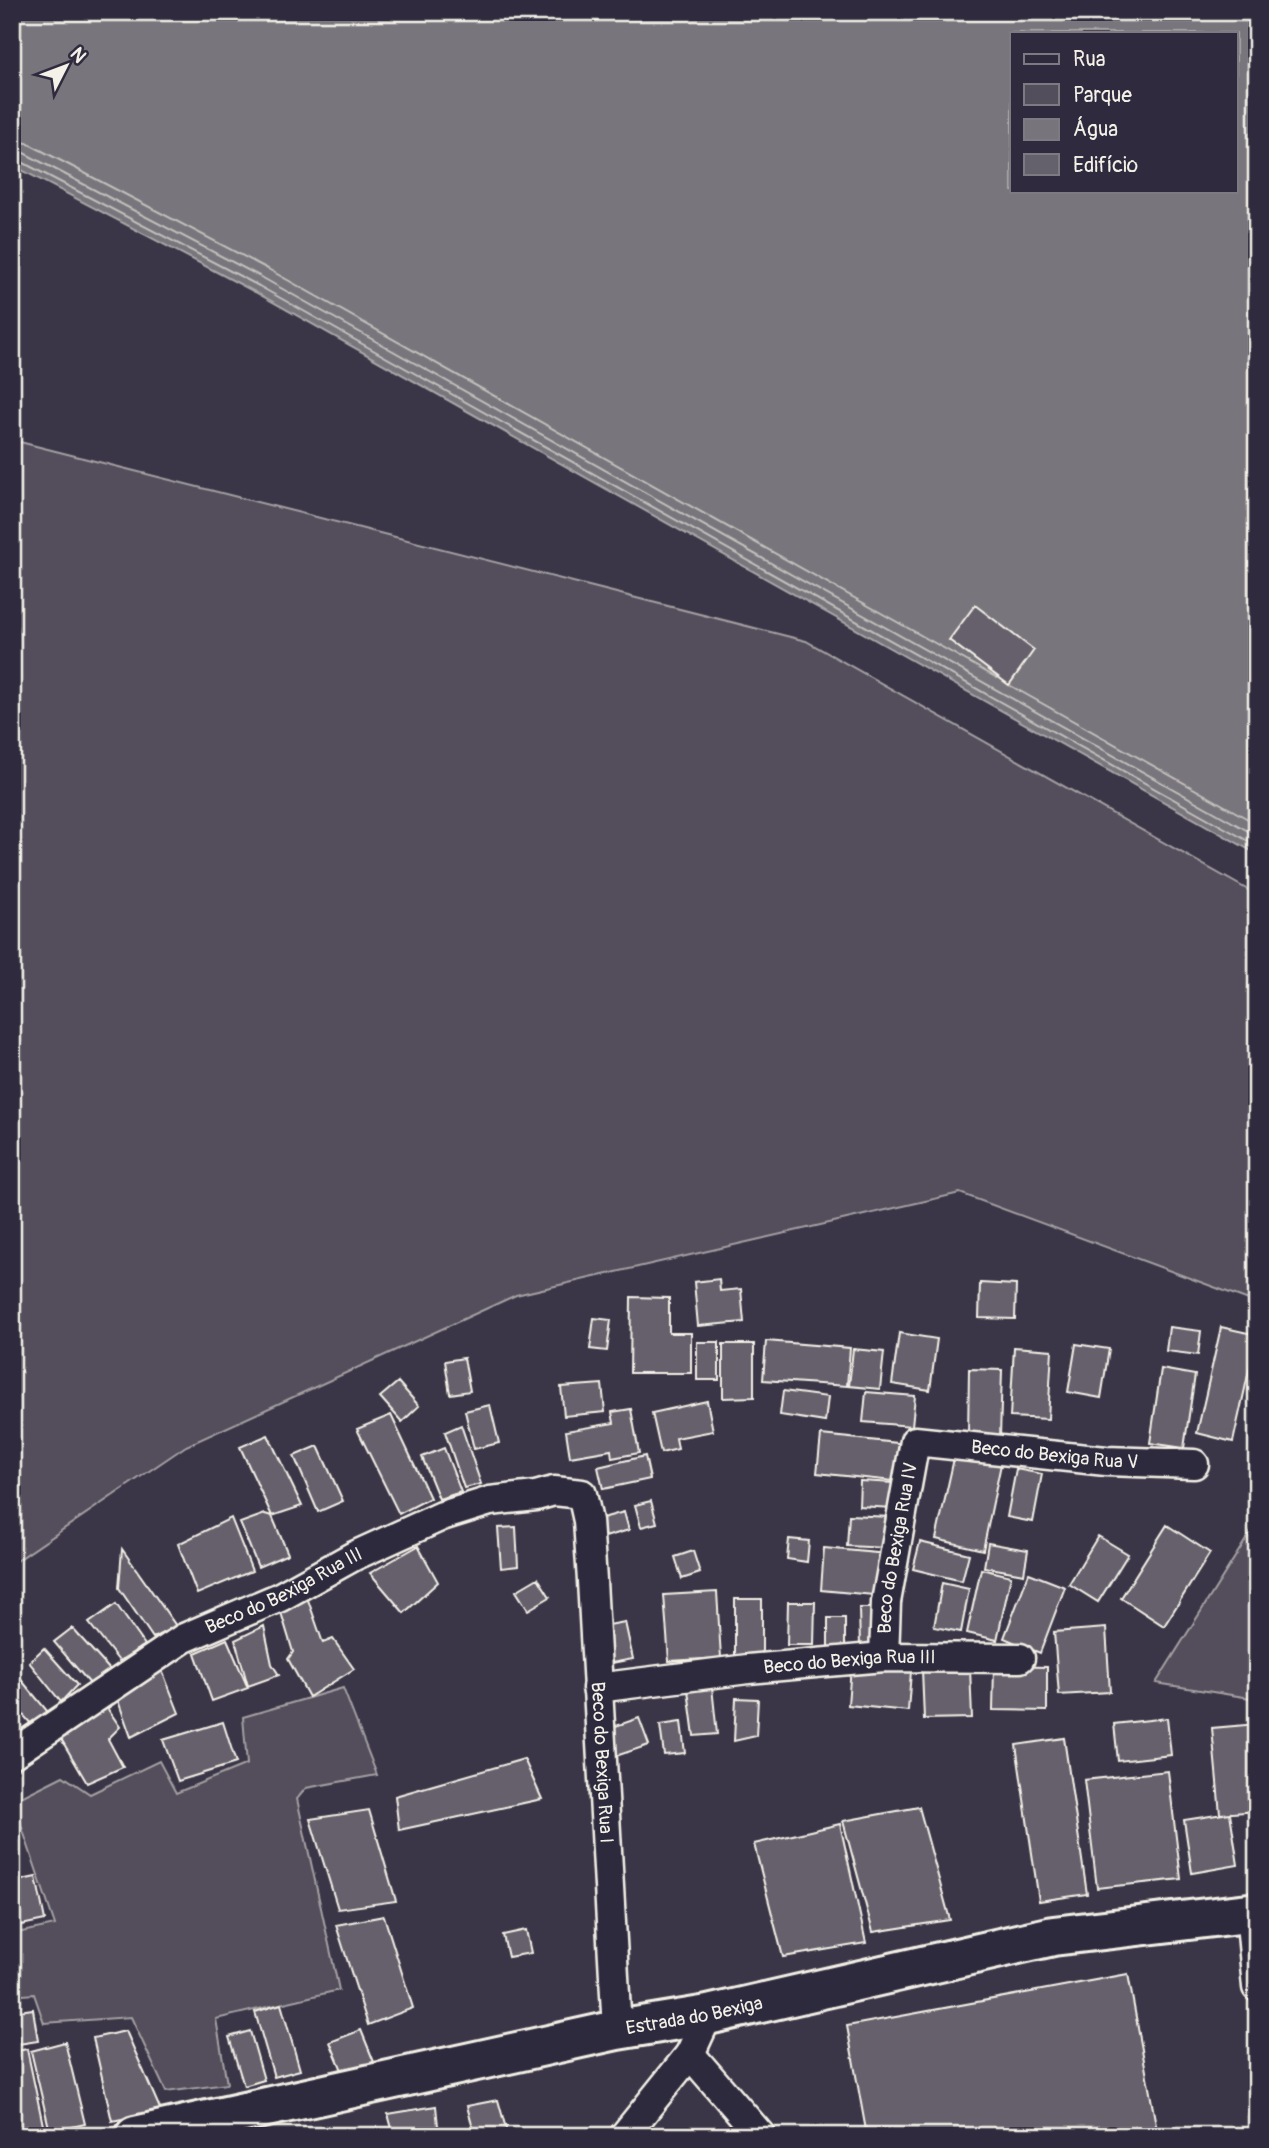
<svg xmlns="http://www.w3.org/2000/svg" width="1269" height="2148" font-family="Pangolin,sans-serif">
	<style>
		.green { fill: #534e5c; stroke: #a4a0a2; stroke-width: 2 }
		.water { fill: #78747b; stroke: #aaa6a7; stroke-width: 2; fill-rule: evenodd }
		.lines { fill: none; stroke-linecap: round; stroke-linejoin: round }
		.shore { stroke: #c2bfbc; stroke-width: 2 }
		.building { fill: #65616c; stroke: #f4f1e8; stroke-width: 2 }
		.street-casing { stroke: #f4f1e8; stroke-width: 33 }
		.secondary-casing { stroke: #f4f1e8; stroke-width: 44 }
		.street { stroke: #2f2a3d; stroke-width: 28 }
		.secondary { stroke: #2f2a3d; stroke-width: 38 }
		.labels { text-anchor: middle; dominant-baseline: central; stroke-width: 6; stroke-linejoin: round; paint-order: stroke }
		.street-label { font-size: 19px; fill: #f4f1e8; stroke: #2f2a3d }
	</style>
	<rect width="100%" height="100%" fill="#3b3647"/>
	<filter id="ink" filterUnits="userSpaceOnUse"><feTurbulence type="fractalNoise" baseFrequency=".0143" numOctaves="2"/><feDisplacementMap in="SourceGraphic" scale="14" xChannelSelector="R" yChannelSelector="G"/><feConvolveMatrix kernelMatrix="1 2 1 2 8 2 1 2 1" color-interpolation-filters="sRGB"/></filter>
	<g filter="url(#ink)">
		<path class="green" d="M12,440L806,641L1257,895V1303L960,1193L516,1295L186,1446L12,1564Z
			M1257,1522V1699L1156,1683Z
			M343,1688L377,1775L306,1788L297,1799L339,1990L216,2019L227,2084L166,2092L131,2017L44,2023L34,1994L12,1996V1934L55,1925L13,1801L63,1776L90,1794L159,1761L176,1793L247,1764L243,1717Z"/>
		<path class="water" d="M12,12H1257V854L255,292L12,165ZM1012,33H1236V191H1012Z"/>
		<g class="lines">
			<path class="shore" d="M12,140L27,143L268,269L997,678
				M12,150L22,152L263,278L1257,836
				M12,159L18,160L259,286L1257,846
				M1011,686L1257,824"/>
		</g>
		<path class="building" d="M975,605L1034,650L1009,685L949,640Z
			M719,1279L720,1291L741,1289L744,1322L698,1326L694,1282Z
			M980,1283L1016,1285L1015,1319L979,1318Z
			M631,1297L669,1298V1333H691V1373H630Z
			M594,1318L611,1320L607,1351L590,1349Z
			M1169,1327L1201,1331L1198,1355L1166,1351Z
			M1221,1327L1257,1335L1233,1442L1197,1433Z
			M899,1333L937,1339L930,1390L892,1384Z
			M766,1341L850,1348L847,1386L763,1380Z
			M697,1342H719V1380H697Z
			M723,1344H754V1397L723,1398Z
			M1076,1344L1109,1349L1101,1398L1068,1392Z
			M1014,1347L1052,1350L1048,1419L1010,1417Z
			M853,1349L884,1352L880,1389L849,1386Z
			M464,1358L470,1391L450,1394L445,1361Z
			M969,1369L1002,1370L1000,1437L968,1436Z
			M1161,1369L1195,1375L1184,1448L1150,1443Z
			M398,1382L419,1406L402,1422L380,1397Z
			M602,1384L605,1412L564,1416L561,1387Z
			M783,1391L828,1397L825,1422L780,1415Z
			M866,1392L915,1396L912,1426L863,1422Z
			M707,1401L713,1431L676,1438L678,1449L661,1453L652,1413Z
			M490,1405L499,1443L474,1449L465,1411Z
			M631,1409L639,1453L612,1458L611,1450L570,1457L566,1431L614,1423L612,1412Z
			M391,1415L430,1498L399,1514L357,1429Z
			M461,1425L481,1484L464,1488L445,1432Z
			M268,1435L302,1506L272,1516L240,1447Z
			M821,1435L907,1444L903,1482L817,1473Z
			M318,1446L343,1501L318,1512L294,1456Z
			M444,1448L461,1492L439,1499L422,1457Z
			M955,1454L1001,1464L983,1550L936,1539Z
			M645,1456L650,1479L603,1489L598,1467Z
			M1016,1469L1042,1474L1033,1522L1007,1517Z
			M860,1481L894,1483L893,1508L859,1506Z
			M651,1501L657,1523L641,1527L635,1505Z
			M624,1512L629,1530L605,1537L599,1519Z
			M265,1514L272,1516L288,1554L258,1567L240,1523Z
			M849,1515L890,1517L888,1548L847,1546Z
			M231,1518L252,1571L197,1594L178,1544Z
			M1167,1525L1210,1553L1164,1626L1121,1598Z
			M516,1527L518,1566L501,1568L498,1528Z
			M1098,1536L1128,1554L1098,1602L1069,1584Z
			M789,1539L809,1541L807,1562L787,1559Z
			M920,1542L969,1554L962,1581L913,1569Z
			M988,1543L1028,1550L1024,1574L984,1567Z
			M418,1546L438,1582L404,1613L370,1573Z
			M824,1548L887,1554L884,1596L821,1590Z
			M122,1549L176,1626L153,1638L119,1588Z
			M693,1551L700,1573L682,1579L675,1557Z
			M981,1569L1011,1576L997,1640L967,1633Z
			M1029,1573L1065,1587L1040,1653L1004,1638Z
			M538,1578L550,1597L528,1610L516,1591Z
			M942,1583L969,1589L961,1632L934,1627Z
			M717,1592L721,1658L669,1661L664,1595Z
			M307,1597L323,1643L333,1639L354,1669L309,1697L288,1659L293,1652L280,1609Z
			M735,1599H762V1658H735Z
			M788,1602H815L814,1645H787Z
			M116,1604L145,1645L119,1661L89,1623Z
			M859,1608H875L876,1647H860Z
			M828,1618H845V1647H828Z
			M625,1622L633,1659L606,1664L598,1627Z
			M264,1626L272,1664L279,1675L248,1686L235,1640Z
			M72,1628L111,1671L92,1686L54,1642Z
			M1106,1628L1110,1692L1059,1695L1054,1632Z
			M227,1639L248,1688L212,1701L195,1653Z
			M44,1648L77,1685L61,1702L29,1662Z
			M851,1666L911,1671L908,1711L848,1705Z
			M994,1666L1047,1667V1711L993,1710Z
			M970,1668L972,1718L924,1719L922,1669Z
			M162,1670L179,1713L131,1737L116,1695Z
			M18,1676L48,1712L31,1724L12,1702V1679Z
			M712,1687L717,1734L694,1736L688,1690Z
			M736,1698L758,1699L756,1736L734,1741Z
			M105,1705L120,1727L108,1739L123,1767L87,1783L57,1732Z
			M639,1718L649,1745L610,1758L601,1731Z
			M1167,1718L1171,1755L1118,1761L1114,1724Z
			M223,1722L236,1763L178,1781L163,1740Z
			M681,1722L685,1753L664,1755L660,1725Z
			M1257,1724V1811L1220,1814L1212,1728Z
			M1064,1738L1087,1894L1039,1901L1016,1745Z
			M524,1759L542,1799L399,1830L395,1796Z
			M1168,1771L1181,1879L1097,1888L1084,1780Z
			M919,1807L950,1920L873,1932L843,1821Z
			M369,1810L396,1901L338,1909L310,1819Z
			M1230,1813L1238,1865L1192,1873L1184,1820Z
			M840,1824L866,1943L783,1957L754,1844Z
			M36,1877L45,1920L12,1927V1882Z
			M384,1916L413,2008L368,2025L336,1925Z
			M526,1930L531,1953L508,1957L503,1935Z
			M1128,1974L1158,2136H867L847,2026Z
			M281,2004L300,2070L274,2077L255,2012Z
			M33,2009L38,2041L12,2045V2012Z
			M361,2030L374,2062L344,2075L330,2042Z
			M126,2031L161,2111L112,2121L93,2038Z
			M250,2031L264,2080L244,2086L229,2037Z
			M65,2042L85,2124L50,2132L31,2051Z
			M27,2049L44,2130L12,2136V2052Z
			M498,2100L508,2136H475L467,2106Z
			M436,2106L439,2136H394L388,2114Z"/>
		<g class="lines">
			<g class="street-casing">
				<g id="street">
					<path id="s1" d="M884,1657L886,1602L915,1441L1106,1461L1194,1464"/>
					<path id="s2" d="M597,1688L748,1669L884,1657L1020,1658"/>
					<path id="s3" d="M12,1754L184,1638L280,1597L354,1556L442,1516L490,1501L536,1496L554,1491L582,1494L588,1521L592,1581L617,2030"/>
					<path d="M1250,1912L1257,1987"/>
					<path d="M690,2054L761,2136"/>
					<path d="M624,2136L690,2054L708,2015"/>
				</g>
			</g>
			<g class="secondary-casing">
				<g id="secondary">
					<path id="s4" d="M135,2136L617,2030L708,2015L1053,1936L1257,1912"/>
				</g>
			</g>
			<use href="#street" class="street"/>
			<use href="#secondary" class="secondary"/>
		</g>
	</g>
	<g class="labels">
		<g class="street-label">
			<text stroke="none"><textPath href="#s1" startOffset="359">Beco do Bexiga Rua V</textPath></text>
			<text stroke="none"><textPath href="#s1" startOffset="110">Beco do Bexiga Rua IV</textPath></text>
			<text stroke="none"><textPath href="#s3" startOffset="318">Beco do Bexiga Rua III</textPath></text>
			<text stroke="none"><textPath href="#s2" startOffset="254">Beco do Bexiga Rua III</textPath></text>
			<text stroke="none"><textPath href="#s3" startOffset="906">Beco do Bexiga Rua I</textPath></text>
			<text stroke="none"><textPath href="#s4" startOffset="572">Estrada do Bexiga</textPath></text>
		</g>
	</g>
	<rect width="1269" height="2148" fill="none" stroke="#2f2a3d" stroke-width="42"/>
	<rect x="21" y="21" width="1227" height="2106" fill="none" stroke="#f4f1e8" stroke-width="2.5" filter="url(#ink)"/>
	<rect x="1010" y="32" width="228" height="161" fill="#2f2a3d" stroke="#7e7a81" stroke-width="2"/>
	<rect x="1024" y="54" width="35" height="10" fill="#2f2a3d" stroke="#7e7a81" stroke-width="2"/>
	<text x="1073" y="66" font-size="21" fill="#f4f1e8">Rua</text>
	<rect x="1024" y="84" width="35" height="21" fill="#534e5c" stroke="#7e7a81" stroke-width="2"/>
	<text x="1073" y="102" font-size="21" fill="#f4f1e8">Parque</text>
	<rect x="1024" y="119" width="35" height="21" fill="#78747b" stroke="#7e7a81" stroke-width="2"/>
	<text x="1073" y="136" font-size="21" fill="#f4f1e8">Água</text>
	<rect x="1024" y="154" width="35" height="21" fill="#65616c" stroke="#7e7a81" stroke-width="2"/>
	<text x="1073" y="172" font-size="21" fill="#f4f1e8">Edifício</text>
	<g transform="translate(66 66) rotate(48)" stroke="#2f2a3d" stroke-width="5" paint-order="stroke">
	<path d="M0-5L12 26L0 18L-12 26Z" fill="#f4f1e8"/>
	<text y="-10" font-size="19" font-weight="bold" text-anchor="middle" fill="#f4f1e8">N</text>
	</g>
</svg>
